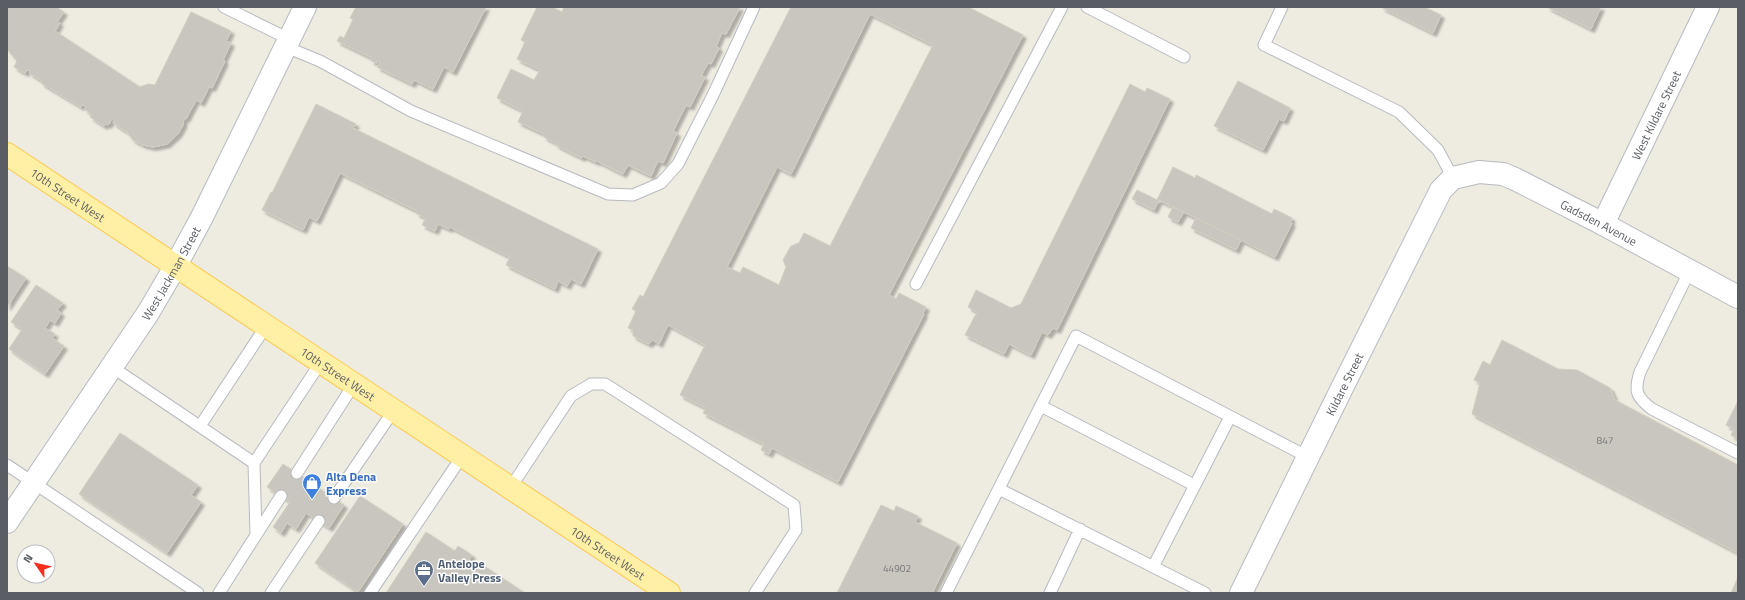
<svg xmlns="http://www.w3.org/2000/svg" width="1745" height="600" font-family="'Titillium Web',sans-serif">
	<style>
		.building { fill: #c9c6bf; stroke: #d3cdbf; fill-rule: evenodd; filter: url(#shadow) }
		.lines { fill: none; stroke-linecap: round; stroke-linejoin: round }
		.service-casing { stroke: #b7babf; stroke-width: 13 }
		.minor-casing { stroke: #b7babf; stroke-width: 24 }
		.primary-casing { stroke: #fcc94d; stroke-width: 24 }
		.service { stroke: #fff; stroke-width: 11 }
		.minor { stroke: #fff; stroke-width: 22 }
		.primary { stroke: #fff0a6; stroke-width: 22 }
		.labels { text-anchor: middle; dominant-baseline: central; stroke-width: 3; stroke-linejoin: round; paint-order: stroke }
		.number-label { font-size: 10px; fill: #76787b }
		.street-label { font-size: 12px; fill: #5a5e64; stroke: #fff }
		.shop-label { font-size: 12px; font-weight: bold; fill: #366cbe; stroke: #fff; text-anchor: start }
		.service-label { font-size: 12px; font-weight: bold; fill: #4e5e75; stroke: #fff; text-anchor: start }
	</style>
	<defs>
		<filter id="shadow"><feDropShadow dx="3.5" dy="3.5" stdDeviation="1" flood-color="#0004"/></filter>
	</defs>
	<rect width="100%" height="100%" fill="#eeebe1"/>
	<path class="building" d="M7,7H56L64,12L57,22L60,23L55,31L140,87L148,84L155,85L191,12L231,31L226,41L231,43L223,60L225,61L212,88L209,87L201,103L196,100L186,119L184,118L183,125L178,134L167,144L153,147L143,145L133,140L127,132L113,123L114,120L112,119L108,125L106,124L104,126L90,117L92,114L84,109L86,107L83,105L81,107L41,83L42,81L29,73L31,71L27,70L25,73L14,67L17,61L7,49Z
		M356,7H486L453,72L444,67L433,89L414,80L412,84L377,67L380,62L378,61L377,63L371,61L372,58L337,41L340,36L344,38L353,19L350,18Z
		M537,7H552L562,12L564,7H740L726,34L722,33L716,46L719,48L711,64L708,63L701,76L705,77L690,107L686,105L673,131L677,133L663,163L658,161L651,176L628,165L623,174L597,161L596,162L583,156L582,158L556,145V143L544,137V134L518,122L523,111L497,98L511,69L534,80L540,70L517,59L525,42L521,40Z
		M791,7H968L1023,35L889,295L896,299L899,293L926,307L923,313L924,314L838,482L772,448L769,454L761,450L764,444L703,413L706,408L680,395L705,345L668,325L659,344L653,340L649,344L633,336V330L628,328L636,311L632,309L640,295L643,297ZM870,14L933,45L830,246L804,233L799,243L791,246L783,260L786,267L779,285L743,267L740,273L727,267L777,167L791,174Z
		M1381,7H1424L1441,15L1433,33Z
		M1547,7H1601L1591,29Z
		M1238,81L1290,108L1284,121L1279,119L1263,150L1214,126Z
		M1130,84L1145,92L1147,88L1170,99L1057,330L1053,328L1048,335L1042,332L1031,355L1009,344L1004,354L965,335L977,312L968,307L976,290L1011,308L1021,304Z
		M316,104L356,124L353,128L598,249L581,284L571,279L567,286L558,281L555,289L506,265L510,257L450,227L449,229L438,224L435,231L422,225L426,218L416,213L417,211L340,173L317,221L309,217L303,230L262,210L271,192L272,193Z
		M1173,167L1195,178L1196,175L1272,214L1274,209L1292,218L1290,222L1292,223L1275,257L1159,200L1154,210L1132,199L1137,190L1157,200Z
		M1173,207L1184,212L1178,222L1168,217Z
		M1196,218L1241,240L1236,250L1191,228Z
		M7,266L26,278L7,307Z
		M36,285L63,303L57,310L61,313L55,323L50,320L45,328L55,334L52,338L64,346L45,374L9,349L22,329L11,322Z
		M1502,340L1558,369L1577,370L1610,388L1615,400L1738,465V553L1472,414L1480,383L1474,380L1483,361L1490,365Z
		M1738,401V439L1731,435L1734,429L1726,425Z
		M120,433L198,485L191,495L201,502L167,553L79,494Z
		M283,464L344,505L329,528L306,513L296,529L287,523L281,533L273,527L290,502L267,487Z
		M360,496L403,524L358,592L315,563Z
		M881,505L894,511L896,506L918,516L915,522L957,543L932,593H837Z
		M426,532L455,551L458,546L472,555L469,560L479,567L481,564L525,593H386Z
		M1738,577V593H1731Z"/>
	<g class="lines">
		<g class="service-casing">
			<path id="service" d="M224,7L289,39
				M1087,7L1184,57
				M1282,7L1264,45L1399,112L1438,150L1453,178
				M286,47L320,61L411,111L608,194L633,195L661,183L678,164L713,95L754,7
				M1690,270L1640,372C1634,391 1636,397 1652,409L1738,453
				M916,284L1062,7
				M112,367L254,463L321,362
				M1041,406L1194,485
				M200,426L266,326
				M254,463L256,535
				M7,465L198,593
				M297,473L354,384
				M511,487L571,396L591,384H605L794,505L796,530L755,593
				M999,489L1205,593
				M334,498L394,410
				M1153,567L1230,417
				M219,593L281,496
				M271,593L319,521
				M370,593L463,455
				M946,593L1076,336L1308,457
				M1050,593L1080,529"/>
		</g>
		<g class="minor-casing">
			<g id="minor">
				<path id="s1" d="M1603,224L1708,7"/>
				<path id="s2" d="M7,522L148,313L175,267L202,217L305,7"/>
				<path id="s3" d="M1241,593L1341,390L1441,190L1453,178L1479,172L1503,174L1515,179L1603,224L1738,297"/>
			</g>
		</g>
		<g class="primary-casing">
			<g id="primary">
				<path id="s4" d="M7,154L669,593"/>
			</g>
		</g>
		<use href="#service" class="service"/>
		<use href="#minor" class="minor"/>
		<use href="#primary" class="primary"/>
	</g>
	<defs>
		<g id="shop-pin" transform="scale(1)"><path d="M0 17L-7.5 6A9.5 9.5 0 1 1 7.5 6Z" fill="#3f7fe0" stroke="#fff"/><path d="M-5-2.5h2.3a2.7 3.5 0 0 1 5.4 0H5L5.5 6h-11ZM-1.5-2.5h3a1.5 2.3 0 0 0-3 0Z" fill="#fff"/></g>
		<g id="office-pin" transform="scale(1)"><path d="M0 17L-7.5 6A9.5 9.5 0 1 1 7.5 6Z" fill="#5c6f8a" stroke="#fff"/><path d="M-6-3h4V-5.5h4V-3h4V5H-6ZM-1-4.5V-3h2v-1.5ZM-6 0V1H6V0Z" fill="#fff"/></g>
	</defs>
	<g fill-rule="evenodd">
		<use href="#shop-pin" x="312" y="483"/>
		<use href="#office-pin" x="424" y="570"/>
	</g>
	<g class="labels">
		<g class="number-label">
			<text x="1605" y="440">847</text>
			<text x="897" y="568">44902</text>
		</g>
		<g class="street-label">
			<text stroke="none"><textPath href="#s1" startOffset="121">West Kildare Street</textPath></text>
			<text stroke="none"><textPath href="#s4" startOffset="73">10th Street West</textPath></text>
			<text stroke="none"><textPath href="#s3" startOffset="625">Gadsden Avenue</textPath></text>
			<text stroke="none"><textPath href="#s2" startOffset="298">West Jackman Street</textPath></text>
			<text stroke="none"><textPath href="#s4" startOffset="397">10th Street West</textPath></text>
			<text stroke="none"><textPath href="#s3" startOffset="233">Kildare Street</textPath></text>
			<text stroke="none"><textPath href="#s4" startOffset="721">10th Street West</textPath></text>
		</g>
		<g class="shop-label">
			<text x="326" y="476">Alta Dena<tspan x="326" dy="14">Express</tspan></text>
		</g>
		<g class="service-label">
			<text x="438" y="563">Antelope<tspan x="438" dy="14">Valley Press</tspan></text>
		</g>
	</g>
	<rect width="1745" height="600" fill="none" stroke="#5a5e64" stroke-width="16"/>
	<g transform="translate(36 564) rotate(304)"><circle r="19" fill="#ffffff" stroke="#bdbfc1"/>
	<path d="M0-3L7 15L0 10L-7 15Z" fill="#f62e20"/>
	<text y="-6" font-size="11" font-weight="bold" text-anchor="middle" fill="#5a5e64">N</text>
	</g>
</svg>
